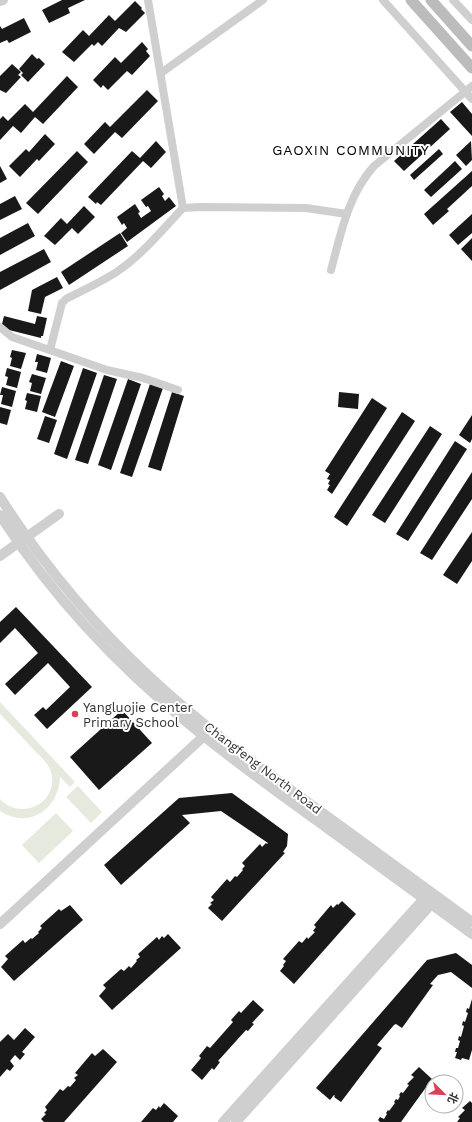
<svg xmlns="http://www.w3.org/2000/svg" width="472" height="1122" font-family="'Work Sans','Noto Sans SC',sans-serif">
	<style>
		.green { fill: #e6eade }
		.building { fill: #191919 }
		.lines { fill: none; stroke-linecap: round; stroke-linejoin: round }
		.minor { stroke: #cfcfcf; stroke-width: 8 }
		.tertiary { stroke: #cfcfcf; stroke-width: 10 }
		.secondary { stroke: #bcbcbc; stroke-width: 11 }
		.poi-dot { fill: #de3e57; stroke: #fff; stroke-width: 1.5 }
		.labels { text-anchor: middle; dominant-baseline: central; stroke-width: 4; stroke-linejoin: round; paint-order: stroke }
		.poi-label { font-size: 13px; fill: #323232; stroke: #fff; text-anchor: start }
		.street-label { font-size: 13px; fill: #323232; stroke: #fff }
		.neighbourhood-label { font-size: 14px; letter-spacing: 1px; fill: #000; stroke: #fff }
	</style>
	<rect width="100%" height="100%" fill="#fff"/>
	<path class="green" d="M0,702L75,782L70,787L60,777C59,809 29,830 0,811V799C23,823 62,800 50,769C46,761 38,754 32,748C21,736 11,725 0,714Z
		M78,786L102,812L91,823L66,797Z
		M56,813L73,831L39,863L22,845Z"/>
	<path class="building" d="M62,0H85L68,8L70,13L49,23L42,10Z
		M135,1L142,8L141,9L145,13L126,32L119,28L102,46L98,42L94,46L92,44L74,62L62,52L83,30L89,36L109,15L115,21Z
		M24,18L31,32L9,43L7,40L0,43V26L2,29Z
		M142,42L148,49L146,51L150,56L132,75L127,71L108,90L103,85L101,88L93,80L115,57L121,63Z
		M32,54L37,59L39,58L45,64L28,82L21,75L23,73L19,69Z
		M12,64L21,72L18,75L21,77L6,93L0,90V76Z
		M67,76L78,87L43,124L35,117L21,133L13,126L0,140V119L3,116L8,121L25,104L33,112Z
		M147,90L158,101L122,138L115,132L94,154L84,144L105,122L110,127Z
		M462,102L472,114V136L450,112Z
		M441,119L450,129L404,171L394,161Z
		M45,134L55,144L39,161L37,159L20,177L9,166L26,149L29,152Z
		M156,141L166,152L151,168L143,161L101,205L97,202L96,204L88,197L132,151L140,158Z
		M471,141L472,160L466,166L456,155Z
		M439,149L443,154L414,180L410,175Z
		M77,151L88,162L38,214L26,203Z
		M455,161L462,169L431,197L424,190Z
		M0,166L7,179L0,183Z
		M472,171V186L447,209L449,211L433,225L424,214Z
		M159,187L164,194L162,196L165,201L169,197L176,206L127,242L121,233L127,228L124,223L122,225L117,217L135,204L140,212L138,213L141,218L151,211L148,206L146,207L141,200Z
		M15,196L22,209L0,220V204Z
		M84,206L95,217L78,234L72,228L55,245L44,236L61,218L67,224Z
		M472,214V233L458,245L449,235Z
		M28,223L35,236L0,255V238Z
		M120,233L128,246L69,285L61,272Z
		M472,238V261L461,249Z
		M44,249L51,262L0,290V272Z
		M57,277L63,288L45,297L41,314L28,311L32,290Z
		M4,316L35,324L37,316L47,318L43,336H41V338L1,328Z
		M12,350L26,353L21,369L10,366L12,358L10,357Z
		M37,354L51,358L47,373L36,370L38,362H35Z
		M61,361L74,366L55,417L42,412Z
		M7,368L21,372L17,388L6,385L8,377L5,376Z
		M83,368L97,373L67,459L54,454Z
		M32,374L46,378L41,394L30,391L32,383L29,382Z
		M104,375L117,379L88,464L75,460Z
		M128,379L141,384L111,470L98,465Z
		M150,384L163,388L132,477L120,473Z
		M2,387L16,391L12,407L1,404L3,395H0Z
		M172,392L184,396L161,471L148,467Z
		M339,392L359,394L358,409L338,407Z
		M27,393L41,396L37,412L25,409L27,401L25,400Z
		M372,398L387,408L332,494L327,490L330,485L328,484L330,480L327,479L330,474L325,471Z
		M0,407L11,410L7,425L0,423Z
		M402,412L415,421L347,526L334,517Z
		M472,415V439L470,443L459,435Z
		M45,416L57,420L49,443L37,439Z
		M430,426L442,434L385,523L372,515Z
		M455,441L467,449L408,541L396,534Z
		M472,472V499L432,560L420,553Z
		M472,532V561L457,584L443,575Z
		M16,607L92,687L47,729L34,715L43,707L46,710L70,687L48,663L15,695L5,684L38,653L15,628L0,643V622Z
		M122,710L152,743L99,790L70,757Z
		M232,793L288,834L287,846L283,852L285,853L222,921L208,908L212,904L210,903L214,900L211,897L227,879L230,882L235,876L237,877L243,870L242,869L245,866L242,863L260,844L262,847L266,843L267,844L268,843L221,811L182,815L190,823L121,885L104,865L179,798Z
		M342,901L356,914L294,984L280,971L284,966L283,965L286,961L283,959L299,941L302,943L307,937L308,939L315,932L313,931L316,927L314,925L331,905L333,908L337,904L338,905Z
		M70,905L83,920L14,981L1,967L8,959L5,956L23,940L25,943L31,938L32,939L39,933L38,932L42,928L40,926L59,909L61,911Z
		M168,934L181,948L112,1010L99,996L106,988L103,985L121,969L124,971L129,966L131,968L137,961L136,960L140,957L138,954L157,937L159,940L162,936L164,938Z
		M456,953L472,965V988L451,972L438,975L430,984L433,985L402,1028L396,1024L394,1025L377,1045L382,1048L341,1102L334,1097L335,1096L334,1095L330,1100L316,1088L427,960Z
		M472,999V1050L469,1060L462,1058L461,1060L455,1058L457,1052H455L456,1048H458L460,1041L458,1040L459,1036L461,1037L464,1026L462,1025L463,1021L465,1022L468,1013L466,1012L467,1008L469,1009Z
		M253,1000L264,1010L252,1023L254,1024L248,1031L246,1030L218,1061L220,1062L214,1070L212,1068L202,1080L191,1070L201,1058L199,1056L207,1046L210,1048L233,1022L231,1020L239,1011L241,1013Z
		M25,1028L35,1037L22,1052L25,1054L20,1060L15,1055L10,1061L14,1066L10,1071L7,1069L0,1077V1042L8,1034L14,1040Z
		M103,1049L117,1062L64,1122H44L41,1119L46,1114L44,1113L47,1110L45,1107L60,1089L63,1091L68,1086L70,1087L76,1080L74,1078L78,1075L75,1073L92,1053L95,1056Z
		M419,1067L432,1079L401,1122H380L378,1120L380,1117L384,1119L387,1114L386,1113L388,1110L389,1111L395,1103L394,1102L396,1099L398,1100L400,1096L399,1095L401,1092L403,1093L409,1085L407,1084L414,1077L411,1075Z
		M470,1101L472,1103V1122H457L460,1118L458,1117L465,1110L462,1108Z
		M164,1103L178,1116L173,1122H141L153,1108L156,1110L159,1106L160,1108Z"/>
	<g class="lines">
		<path class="minor" d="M148,0L183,208
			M383,0L472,99
			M453,0L472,20
			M161,73L263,0
			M331,270C341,233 348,195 374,166L472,86
			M0,327L12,337L107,370L143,378L178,390
			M50,350L62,303L66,299C83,290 102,282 118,271C143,254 162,230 183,208L200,207L306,208L347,214"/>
		<path class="tertiary" d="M0,1L3,0
			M0,497C42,563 92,623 150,677C201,725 259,767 316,808C368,846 420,884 472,922
			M0,515C51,595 117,665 190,725C232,760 276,791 320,823C370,860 421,897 472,934
			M0,556L59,514
			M0,924L204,736
			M223,1122L428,894
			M236,1122L435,900"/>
		<path class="secondary" d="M411,0L472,68
			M431,0L472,46"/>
	</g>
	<circle class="poi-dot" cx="75" cy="714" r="4"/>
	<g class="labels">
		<g class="poi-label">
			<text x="83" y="707">Yangluojie Center<tspan x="83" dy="15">Primary School</tspan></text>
		</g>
		<g class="street-label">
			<text transform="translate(263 768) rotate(37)">Changfeng North Road</text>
		</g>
		<g class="neighbourhood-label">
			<text x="351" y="150">GAOXIN COMMUNITY</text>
		</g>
	</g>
	<g transform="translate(444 1094) rotate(114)"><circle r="19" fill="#ffffff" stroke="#adadad"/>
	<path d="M0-3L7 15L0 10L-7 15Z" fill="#de3e57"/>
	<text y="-6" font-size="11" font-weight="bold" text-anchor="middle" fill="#323232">北</text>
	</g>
</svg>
